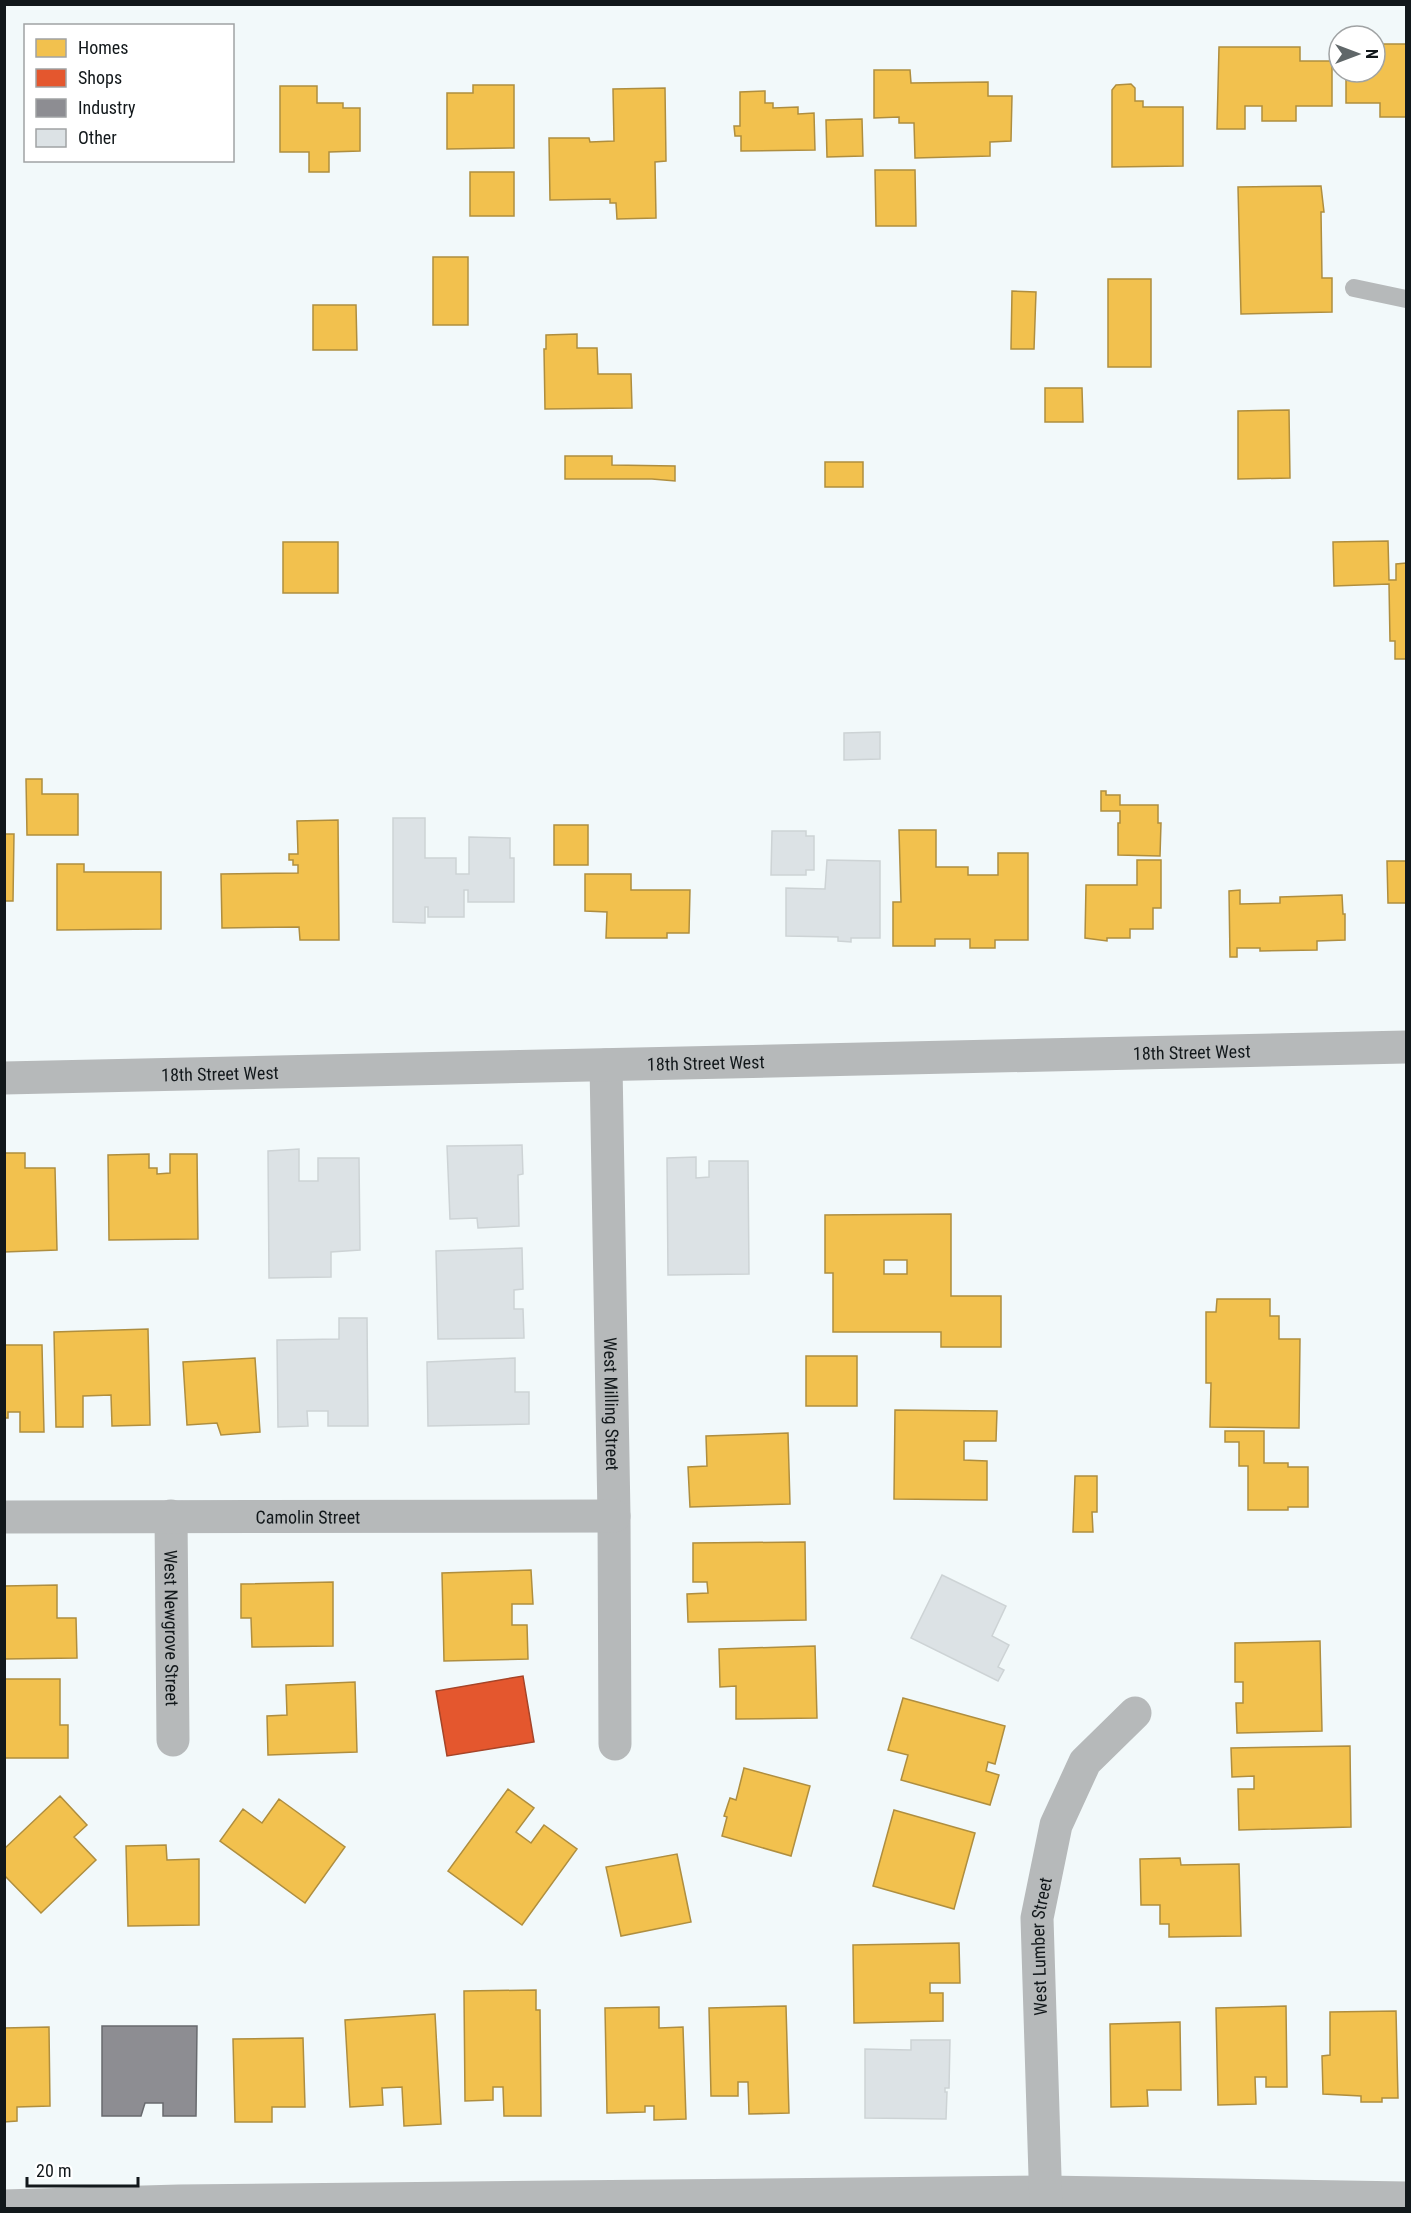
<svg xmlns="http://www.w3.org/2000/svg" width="1411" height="2213" font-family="'Roboto Condensed',sans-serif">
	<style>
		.homes { fill: #f2c14e; stroke: #af8e3f; stroke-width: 1.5; fill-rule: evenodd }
		.shops { fill: #e4572e; stroke: #a54428; stroke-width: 1.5 }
		.industry { fill: #8d8d92; stroke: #686a6e; stroke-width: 1.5 }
		.building { fill: #dce2e5; stroke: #cdd3d5; stroke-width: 1.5 }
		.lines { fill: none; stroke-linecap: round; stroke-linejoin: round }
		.lane { stroke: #b6b9ba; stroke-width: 18 }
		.street { stroke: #b6b9ba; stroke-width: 33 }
		.labels { text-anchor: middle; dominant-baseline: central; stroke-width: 6; stroke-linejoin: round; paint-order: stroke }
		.street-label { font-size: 18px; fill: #12181b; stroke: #fff }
	</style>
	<rect width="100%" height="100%" fill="#f2f9fa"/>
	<path class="homes" d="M1379,44H1406V117H1380V103H1346V72H1375V57H1379Z
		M1219,47H1300V61H1332V106H1296V121H1262V106H1245V129H1217Z
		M874,70H910L911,83L988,82V96H1012L1011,141L990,142V156L915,158L914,123H899V117L874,118Z
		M1131,84L1135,88V101H1143V107H1183V166L1112,167V90L1116,85Z
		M473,85H514V148L447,149V93H473Z
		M280,86H317V103H343V108H360V151L329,152V172H309V152H280Z
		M665,88L666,161L655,162L656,218L617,219L616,203H610V199L550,200L549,138H589L590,142L614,141L613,89Z
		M765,91V103H773V108L798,107V114L814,113L815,150L741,151V136H735L734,126H740V92Z
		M862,119L863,156L827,157L826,120Z
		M875,170H915L916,226H876Z
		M470,172H514V216H470Z
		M1321,186L1324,212H1321L1322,278H1332V312L1241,314L1238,187Z
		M433,257H468V325H433Z
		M1108,279H1151V367H1108Z
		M1012,291L1036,292L1034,349H1011Z
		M313,305H356L357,350H313Z
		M577,334V348H597L598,374H631L632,408L545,409L544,349H546V335Z
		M1045,388H1082L1083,422H1045Z
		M1289,410L1290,478L1238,479V411Z
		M565,456H612V465L675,466V481L652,479H565Z
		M825,462H863V487H825Z
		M1388,541L1389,580H1396V564L1406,563V659H1395V641H1390L1389,584L1334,586L1333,542Z
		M283,542H338V593H283Z
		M26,779H42V794H78V835H27Z
		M1101,791H1106V795H1120V805H1158V823H1161L1160,856L1118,855V823H1120V811H1101Z
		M338,820L339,940H300L299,927L222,928L221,874L298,873V865H293V860H289V854H298L297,821Z
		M554,825H588V865H554Z
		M899,830H936V867H968V875H998V853H1028V940H995V948H970V939H935V946H893V902H901Z
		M4,834H14L13,901H4Z
		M1137,860H1161V908H1153V929H1130V938H1107V941L1085,938L1086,885H1137Z
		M1387,861H1406V903H1388Z
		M57,864H84V872H161V929L57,930Z
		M585,874H631V890H690L689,933H667V938H606L607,912L585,911Z
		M1240,890V904L1280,903V897L1342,895L1343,914H1345V940L1317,941V950L1260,951V948H1237V957H1230L1229,891Z
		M4,1153H25V1168H55L57,1250L4,1252Z
		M149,1154V1168H157V1174L170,1173V1154H197L198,1239L109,1240L108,1155Z
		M951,1214V1296H1001V1347H941V1332H833V1273H825V1215ZM884,1260H907V1274H884Z
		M1217,1299H1270V1316H1279V1339H1300L1299,1428L1210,1427L1211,1383H1206V1312H1216Z
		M148,1329L150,1425L112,1426L111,1395L83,1396V1427H56L54,1332Z
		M4,1345H42L44,1432H20V1412H8V1418H4Z
		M806,1356H857V1406H806Z
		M255,1358L260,1432L221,1435L217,1423L187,1425L183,1362Z
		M895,1410L997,1411L996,1441H964V1460L987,1461V1500L894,1499Z
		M1225,1431H1264V1463H1288V1467H1308V1507H1288V1510H1248V1466H1239V1442H1225Z
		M788,1433L790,1504L690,1507L688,1467L707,1466L706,1436Z
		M1075,1476H1097V1512H1092L1093,1532H1073Z
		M805,1542L806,1620L688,1622L687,1594L708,1593L707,1582H693V1543Z
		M531,1570L533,1604H512V1625H527L528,1659L444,1661L442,1573Z
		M333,1582V1646L252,1647L251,1618H241V1584Z
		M57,1585V1618H76L77,1658L4,1659V1586Z
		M1320,1641L1322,1731L1237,1733L1236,1703H1243V1682H1235V1643Z
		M815,1646L817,1718L736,1719V1686L720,1687L719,1649Z
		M4,1679H60V1725H68V1758H4Z
		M355,1682L357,1752L268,1755L267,1716L287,1715L286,1685Z
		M903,1698L1005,1726L995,1764L988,1762L986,1771L999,1775L990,1805L901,1780L908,1755L888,1750Z
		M1350,1746L1351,1827L1239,1830L1238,1789H1254V1776L1232,1777L1231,1748Z
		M744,1768L810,1786L791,1856L722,1836L727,1817L724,1816L730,1798L736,1800Z
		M508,1789L534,1808L516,1832L531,1843L544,1825L577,1849L522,1925L448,1871Z
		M60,1796L87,1825L74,1837L96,1860L41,1913L4,1875V1849Z
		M279,1799L345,1847L305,1903L220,1841L243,1809L262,1823Z
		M894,1810L975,1833L954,1909L873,1886Z
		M166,1845L167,1860L199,1859V1925L128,1926L126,1846Z
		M677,1854L691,1922L621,1936L606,1867Z
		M1180,1858L1181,1865L1239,1864L1241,1936L1169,1937V1924H1160V1905H1141L1140,1859Z
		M959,1943L960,1983H930V1993H943V2021L854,2023L853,1945Z
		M536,1990V2010H540L541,2116H504L503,2087H493V2100L465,2101L464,1991Z
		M786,2006L789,2113L749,2114L748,2082H738V2096H711L709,2008Z
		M1286,2006L1287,2087H1266V2077H1255L1256,2104L1218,2105L1216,2008Z
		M659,2007V2028L683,2027L686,2119L654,2120V2106H645V2112L607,2113L605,2008Z
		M1396,2011L1398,2098H1382V2102H1361V2096L1323,2094L1322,2056L1330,2055V2012Z
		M435,2014L441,2124L404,2126L402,2087L382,2088L383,2105L350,2107L345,2020Z
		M1180,2022L1181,2090H1147L1148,2106L1111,2107L1110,2024Z
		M49,2027L50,2106L17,2107V2121L4,2122V2028Z
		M303,2038L305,2107H272V2122H235L233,2039Z"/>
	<path class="shops" d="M523,1676L534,1742L447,1756L436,1691Z"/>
	<path class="industry" d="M102,2026H197L196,2116H163V2103H145L141,2116H102Z"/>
	<path class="building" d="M880,732V759L844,760V733Z
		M393,818H425V858H456V874H469V837L510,838V858H514V902H468V890H464V917H428V907H425V923L393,922Z
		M772,831H806V836H814V870H806V875H771Z
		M827,860L880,861V938H851V942L838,941V937L786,936V888L825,889Z
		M522,1145L523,1174L518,1175L519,1226L478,1228L477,1218L450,1219L447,1146Z
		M299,1149V1181H318V1158H359L360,1250L331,1252V1277L269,1278L268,1151Z
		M696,1157V1178L709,1177V1161H748L749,1274L668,1275L667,1158Z
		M522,1248L523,1289L514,1290V1309H523L524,1338L438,1339L436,1251Z
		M339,1318H367L368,1426H328V1411H307L308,1426L278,1427L277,1340L339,1339Z
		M515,1358V1392H529V1424L428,1426L427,1362Z
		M942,1575L1006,1606L992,1636L1009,1645L998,1667L1004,1670L998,1681L911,1638Z
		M911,2040H950L949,2088H945V2092H947L946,2119L865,2118V2049L911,2050Z"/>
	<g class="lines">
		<path class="lane" d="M1354,288L1406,299"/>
		<g class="street">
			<path id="s1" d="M606,1065L614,1516L615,1744"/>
			<path id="s2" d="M4,1078L1406,1047"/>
			<path id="s3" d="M171,1516L173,1740"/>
			<path id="s4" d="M4,1517L614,1516"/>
			<path d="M4,2206L179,2201L1046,2192L1406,2198"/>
			<path id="s5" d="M1046,2208L1037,1918L1056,1825L1085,1762L1135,1713"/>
		</g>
	</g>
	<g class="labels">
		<g class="street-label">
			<text stroke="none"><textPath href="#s2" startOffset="1188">18th Street West</textPath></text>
			<text stroke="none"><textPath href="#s2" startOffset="702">18th Street West</textPath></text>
			<text stroke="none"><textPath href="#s2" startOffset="216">18th Street West</textPath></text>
			<text stroke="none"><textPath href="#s1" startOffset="339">West Milling Street</textPath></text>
			<text stroke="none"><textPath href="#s4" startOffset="304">Camolin Street</textPath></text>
			<text stroke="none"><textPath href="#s3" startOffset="112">West Newgrove Street</textPath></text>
			<text stroke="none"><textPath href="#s5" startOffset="262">West Lumber Street</textPath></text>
		</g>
	</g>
	<rect width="1411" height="2213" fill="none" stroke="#12181b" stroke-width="12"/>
	<rect x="24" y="24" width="210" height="138" fill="#ffffff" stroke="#a0a3a4" stroke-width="1.5"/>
	<rect x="36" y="39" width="30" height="18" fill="#f2c14e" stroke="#a0a3a4" stroke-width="1.5"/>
	<text x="78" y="54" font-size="18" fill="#12181b">Homes</text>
	<rect x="36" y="69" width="30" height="18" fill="#e4572e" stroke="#a0a3a4" stroke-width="1.5"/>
	<text x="78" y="84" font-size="18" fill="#12181b">Shops</text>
	<rect x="36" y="99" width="30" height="18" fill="#8d8d92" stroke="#a0a3a4" stroke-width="1.5"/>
	<text x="78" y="114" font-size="18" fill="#12181b">Industry</text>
	<rect x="36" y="129" width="30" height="18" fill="#dce2e5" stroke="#a0a3a4" stroke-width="1.5"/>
	<text x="78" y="144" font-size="18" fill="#12181b">Other</text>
	<g transform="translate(1357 54) rotate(90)"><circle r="28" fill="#ffffff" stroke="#a0a3a4" stroke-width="1.5"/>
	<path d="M0-4.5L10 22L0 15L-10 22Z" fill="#606769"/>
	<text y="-9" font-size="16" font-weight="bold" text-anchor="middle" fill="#12181b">N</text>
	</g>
	<path d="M27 2177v9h111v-9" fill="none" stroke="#12181b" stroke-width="3"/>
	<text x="36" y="2177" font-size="18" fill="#12181b" stroke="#ffffff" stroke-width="4.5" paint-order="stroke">20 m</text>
</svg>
